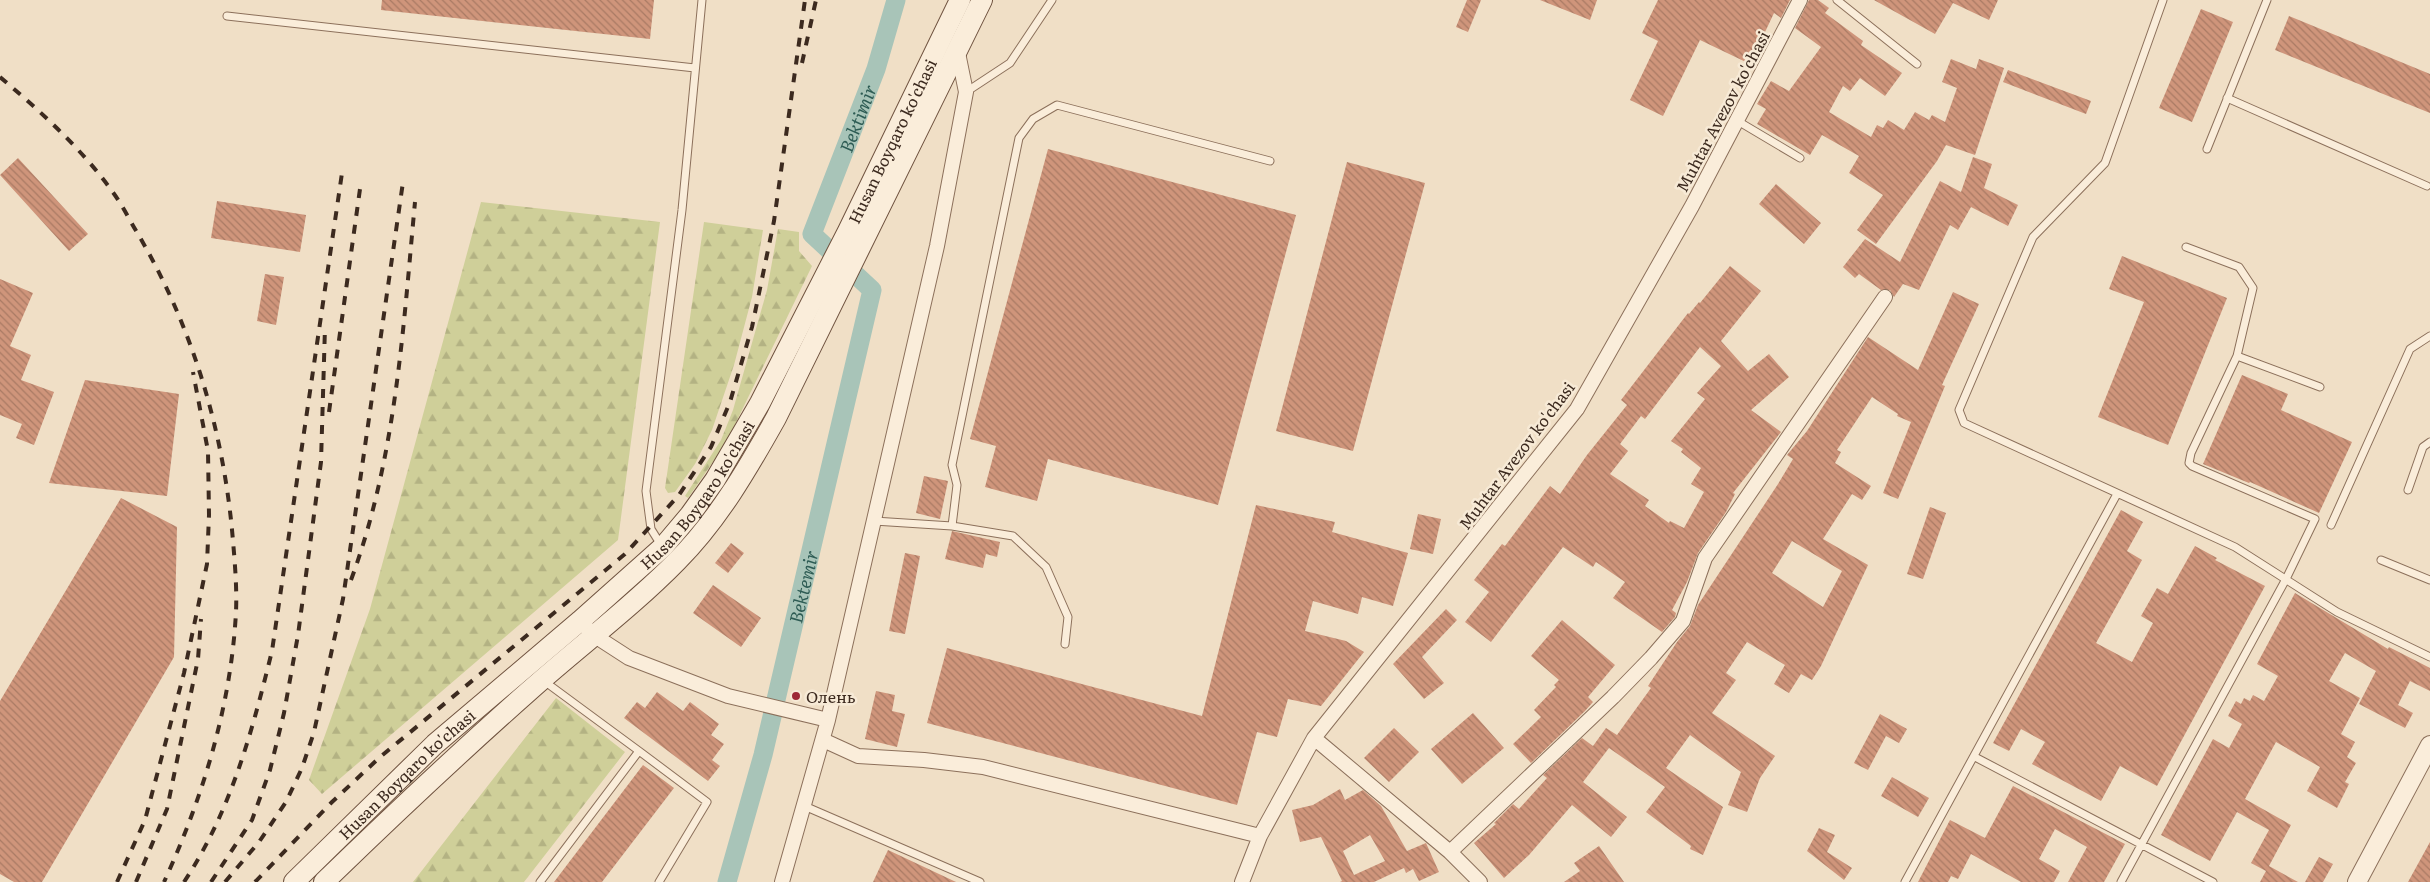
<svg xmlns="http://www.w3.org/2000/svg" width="2430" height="882" font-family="Literata,serif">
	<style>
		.forest { fill: url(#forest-firs) }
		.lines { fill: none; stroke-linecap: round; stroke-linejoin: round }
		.canal { stroke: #a8c4b8; stroke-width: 19 }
		.building { fill: url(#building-back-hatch); fill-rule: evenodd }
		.service-casing { stroke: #8c705b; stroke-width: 9 }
		.minor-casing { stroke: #8c705b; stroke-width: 16 }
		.tertiary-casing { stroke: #8c705b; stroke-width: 20 }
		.secondary-casing { stroke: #6e513e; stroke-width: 22 }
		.service { stroke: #faedda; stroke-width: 7 }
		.minor { stroke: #faedda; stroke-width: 14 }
		.tertiary { stroke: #faedda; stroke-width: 18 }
		.secondary { stroke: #faedda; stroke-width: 20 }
		.rail { stroke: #3c2a1f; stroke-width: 4; stroke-dasharray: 9 9; stroke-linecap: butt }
		.poi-dot { fill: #9e2836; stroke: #f7ead6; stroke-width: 2 }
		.labels { text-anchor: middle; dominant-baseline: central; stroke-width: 5; stroke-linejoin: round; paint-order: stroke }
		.street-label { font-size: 16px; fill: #3c2a1f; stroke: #f7ead6 }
		.poi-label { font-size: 16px; fill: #3c2a1f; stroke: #f7ead6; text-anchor: start }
		.water-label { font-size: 18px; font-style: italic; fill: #2e5c54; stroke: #f7ead6 }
	</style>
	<defs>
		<pattern id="forest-firs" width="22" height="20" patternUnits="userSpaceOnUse" patternTransform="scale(1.25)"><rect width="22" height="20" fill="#cfcf99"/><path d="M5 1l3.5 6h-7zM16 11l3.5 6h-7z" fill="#b3b283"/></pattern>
		<pattern id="building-back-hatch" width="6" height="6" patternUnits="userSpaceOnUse" patternTransform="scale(1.25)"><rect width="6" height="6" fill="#cf957b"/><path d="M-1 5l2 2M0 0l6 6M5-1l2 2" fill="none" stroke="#a97a64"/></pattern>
	</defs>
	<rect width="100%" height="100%" fill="#f0dfc6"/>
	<path class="forest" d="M481,202L660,222L618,540L322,794L309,780L370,609Z
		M704,222L763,230L752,297L734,365L712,430L695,464L675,492L668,493L665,488Z
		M778,229L799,232V251L812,266L726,443L688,498L685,496L721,440L733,410L767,290Z
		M556,698L625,752L524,882H413Z"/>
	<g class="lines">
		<path class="canal" id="s1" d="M727,882L763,755L872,290L812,234L876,69L896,0"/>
	</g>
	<path class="building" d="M382,0H654L650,39L381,10Z
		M1467,0H1481L1468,32L1456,27Z
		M1540,0H1597L1590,20Z
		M1658,0H1790L1781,18L1774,13L1750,64L1700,40L1663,116L1630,100L1658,41L1642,33Z
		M1809,0H1818L1829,8L1825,13L1863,41L1861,45L1902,73L1885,96L1860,78L1850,91L1843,86L1829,112L1871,137L1877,125L1883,128L1888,120L1904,130L1915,112L1929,120L1932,115L1945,122L1957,88L1942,82L1951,59L1976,69L1979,59L2004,68L1975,155L1946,145L1937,161L1876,244L1857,230L1883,195L1849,173L1859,156L1822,135L1810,155L1757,124L1766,109L1757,104L1771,81L1789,91L1821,47L1795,28Z
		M1874,0H1998L1989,20L1953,3L1935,34Z
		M2201,9L2233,22L2192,122L2159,108Z
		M2289,16L2430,74V113L2275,50Z
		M2008,70L2091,101L2086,114L2003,82Z
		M1048,149L1296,215L1218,505L1048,459L1037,501L985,487L996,446L970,439Z
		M1973,157L1992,164L1984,188L2018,205L2008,226L1971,207L1958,230L1950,225L1919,290L1903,284L1894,297L1890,290H1881L1859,274L1855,278L1843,267L1865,239L1900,262L1940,181L1961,192Z
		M18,158L88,234L69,251L0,175Z
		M1347,162L1425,183L1353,451L1276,431Z
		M1776,184L1821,223L1804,244L1759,204Z
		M217,201L306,215L300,252L211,238Z
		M2122,256L2227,298L2168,445L2098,417L2144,302L2109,289Z
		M1730,266L1761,291L1721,341L1748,371L1769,354L1789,377L1751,410L1781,432L1733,493L1735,494L1726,512L1698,553L1687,582L1672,610L1676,613L1675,617L1662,632L1613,598L1625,582L1596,562L1593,567L1563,547L1491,642L1465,622L1489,592L1474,580L1502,544L1505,546L1550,486L1560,494L1587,455L1627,405L1621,400L1688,313L1689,314L1699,302L1700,303ZM1700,347L1721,366L1697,393L1705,399L1671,441L1683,449L1681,452L1701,468L1691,484L1704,492L1684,528L1670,521L1669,523L1645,506L1649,500L1610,474L1628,451L1620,444L1641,416L1645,419Z
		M265,274L284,277L276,325L257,321Z
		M0,279L33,293L10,346L31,355L21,380L54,392L34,445L16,438L22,424L0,415Z
		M1953,292L1979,304L1942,385L1945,386L1898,499L1883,493L1911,422L1897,416L1898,414L1872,397L1837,450L1841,452L1835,463L1871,486L1862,500L1852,494L1823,539L1868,565L1821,666L1812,680L1801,674L1789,693L1774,684L1785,665L1747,642L1726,673L1736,680L1712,713L1775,756L1760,778L1747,812L1728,805L1741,772L1690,735L1666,768L1723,807L1703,855L1690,849L1691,846L1646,812L1665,787L1609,748L1583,782L1627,817L1611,837L1572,805L1529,855L1504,878L1474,843L1496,824L1494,823L1513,804L1519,809L1547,778L1543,775L1582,738L1593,746L1606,728L1617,735L1651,688L1648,686L1677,642L1690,626L1698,605L1778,484L1793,459L1787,455L1807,431L1868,337L1918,370ZM1792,541L1842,571L1823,607L1772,573Z
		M2242,375L2288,394L2281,410L2352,442L2319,513L2250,482L2249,483L2203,464Z
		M85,380L179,394L167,496L49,483Z
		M924,476L948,481L940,519L916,513Z
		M121,498L177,527L174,657L42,882H14L0,874V701Z
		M1256,505L1335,522L1332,532L1408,553L1393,606L1362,597L1358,614L1313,601L1305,631L1346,641L1364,652L1321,706L1288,699L1277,737L1257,732L1237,805L927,723L947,648L1202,716Z
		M1930,507L1946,513L1923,579L1907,574Z
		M2121,510L2143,522L2127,551L2142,560L2096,643L2132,662L2153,623L2141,616L2157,588L2168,594L2195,546L2217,558L2215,560L2265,586L2157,786L2120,766L2101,801L2032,764L2045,742L2021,729L2009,751L1993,743Z
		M1418,514L1441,519L1433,554L1410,549Z
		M952,531L1000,542L997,557L986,554L983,568L945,559Z
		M731,543L744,553L728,573L715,563Z
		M905,553L920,556L905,634L889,631Z
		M713,585L761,618L741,647L693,613Z
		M2295,593L2388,649L2389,647L2430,668V691L2410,681L2398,705L2413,713L2405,728L2359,704L2376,671L2345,653L2329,681L2360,698L2341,734L2355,742L2347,757L2356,763L2345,782L2349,784L2337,808L2307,791L2320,767L2276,742L2245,799L2291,825L2269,866L2298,882H2260L2266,871L2251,863L2269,830L2237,812L2210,861L2161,835L2213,739L2229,748L2242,724L2228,716L2236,701L2241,704L2244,698L2250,701L2253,695L2264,701L2278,676L2257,664Z
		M1446,609L1457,620L1422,657L1444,683L1424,699L1393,664Z
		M1562,620L1615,665L1588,697L1593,702L1585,711L1531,763L1513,744L1541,717L1534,710L1556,687L1554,685L1559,680L1531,656Z
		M876,691L895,695L892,711L905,714L897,747L865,739Z
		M657,692L683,711L690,702L719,724L711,735L724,744L712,760L720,766L708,781L624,718L637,702L645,708Z
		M1473,713L1504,748L1462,784L1431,749Z
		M1880,714L1907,729L1899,743L1886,736L1868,770L1854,763Z
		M1394,728L1419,752L1389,782L1364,758Z
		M643,765L674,788L602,882H554Z
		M1892,777L1929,798L1918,817L1881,796Z
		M2013,786L2125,844L2104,882H2068L2087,847L2055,829L2039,859L2060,871L2054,882H2021L1971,854L1958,879L1951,876L1948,882H1918L1950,820L1985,838Z
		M1340,789L1345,800L1363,790L1381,806L1407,851L1426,843L1439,872L1419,881L1413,869L1406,873L1404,868L1374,882H1340L1342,881L1321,837L1300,842L1292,810L1313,805ZM1370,835L1385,861L1354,875L1343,851Z
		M1819,828L1835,835L1827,852L1852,868L1844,880L1807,851Z
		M2430,842V882H2408Z
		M1599,846L1624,882H1564L1580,871L1574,863Z
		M888,850L956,882H873Z
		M2319,857L2333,864L2323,882H2305Z"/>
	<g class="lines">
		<g class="service-casing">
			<path id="service" d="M1837,0L1917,64
				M2163,0L2105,163L2033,237L1959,410L1964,423L2235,547L2337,612L2430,657
				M227,16L695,68
				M966,92L1010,63L1052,0
				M2227,98L2427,186
				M1736,120L1800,158
				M2207,149L2267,0
				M2237,356L2320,387
				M2408,490L2423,447L2430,442
				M874,521L952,526L1013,536L1046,567L1068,617L1065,644
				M2331,525L2410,349L2430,336
				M952,526L957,485L952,465L1019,138L1033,119L1057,105L1270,161
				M661,545L651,529L646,491L682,210L702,0
				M2381,560L2430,580
				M639,751L707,802L659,882
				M1975,757L2213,882
				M802,805L980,882
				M540,882L639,751L544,681
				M1905,882L2117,494
				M2121,882L2286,579L2315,519L2192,466L2189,463L2191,453L2237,356L2253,288L2239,267L2186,247"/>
		</g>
		<g class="minor-casing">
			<path id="minor" d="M580,621L595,636L629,658L728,696L828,720
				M1314,738L1450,852L1480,882
				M823,740L858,756L924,760L983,767L1260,836
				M1450,852L1613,697L1651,658L1683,621L1705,558L1885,297
				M782,882L828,720L937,246L966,92L957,48
				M1242,882L1260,836L1314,738L1577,409L1692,206L1800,0"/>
		</g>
		<g class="tertiary-casing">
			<path id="tertiary" d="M2357,882L2430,745"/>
		</g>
		<g class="secondary-casing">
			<g id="secondary">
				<path id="s2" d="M294,882L435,744L580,621L663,547L690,515L715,480L760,403L848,231L960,0"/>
				<path d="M324,882C391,817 459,753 529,691C578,647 631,608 677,561C718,520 748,468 776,418L982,0"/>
			</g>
		</g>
		<use href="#service" class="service"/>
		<use href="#minor" class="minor"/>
		<use href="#tertiary" class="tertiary"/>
		<use href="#secondary" class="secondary"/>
		<path class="rail" d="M802,63L816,0
			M0,77C40,111 81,148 112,191C121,203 128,217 135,229C192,324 224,431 233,541C235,564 237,589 236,612C231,706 203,797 164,882
			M329,412L360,189
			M351,580C396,458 403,330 415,202
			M117,882L145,820L184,673L207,564L209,515L208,451L193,372
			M136,882L167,809L198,659L201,619
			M184,882C231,811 252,732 272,651L342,173
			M211,882L252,820L270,770L284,713L298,635L321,462L325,327
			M225,882L259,842L286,802L302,768L314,732L343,599L403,182
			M255,882L332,802L379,758L625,554L679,495L711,447L730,402L752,327L774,221L805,0"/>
	</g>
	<circle class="poi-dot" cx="796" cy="696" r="5"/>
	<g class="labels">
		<g class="street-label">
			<text transform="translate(1722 111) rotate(-62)">Muhtar Avezov ko'chasi</text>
			<text stroke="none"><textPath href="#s2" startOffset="966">Husan Boyqaro ko'chasi</textPath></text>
			<text transform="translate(1516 455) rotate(-53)">Muhtar Avezov ko'chasi</text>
			<text stroke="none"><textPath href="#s2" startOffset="561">Husan Boyqaro ko'chasi</textPath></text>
			<text stroke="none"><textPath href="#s2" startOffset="156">Husan Boyqaro ko'chasi</textPath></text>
		</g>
		<g class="poi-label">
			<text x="806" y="696">Олень</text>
		</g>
		<g class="water-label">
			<text stroke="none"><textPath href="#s1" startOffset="816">Bektimir</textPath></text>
			<text stroke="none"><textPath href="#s1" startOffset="305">Bektemir</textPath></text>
		</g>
	</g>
</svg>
